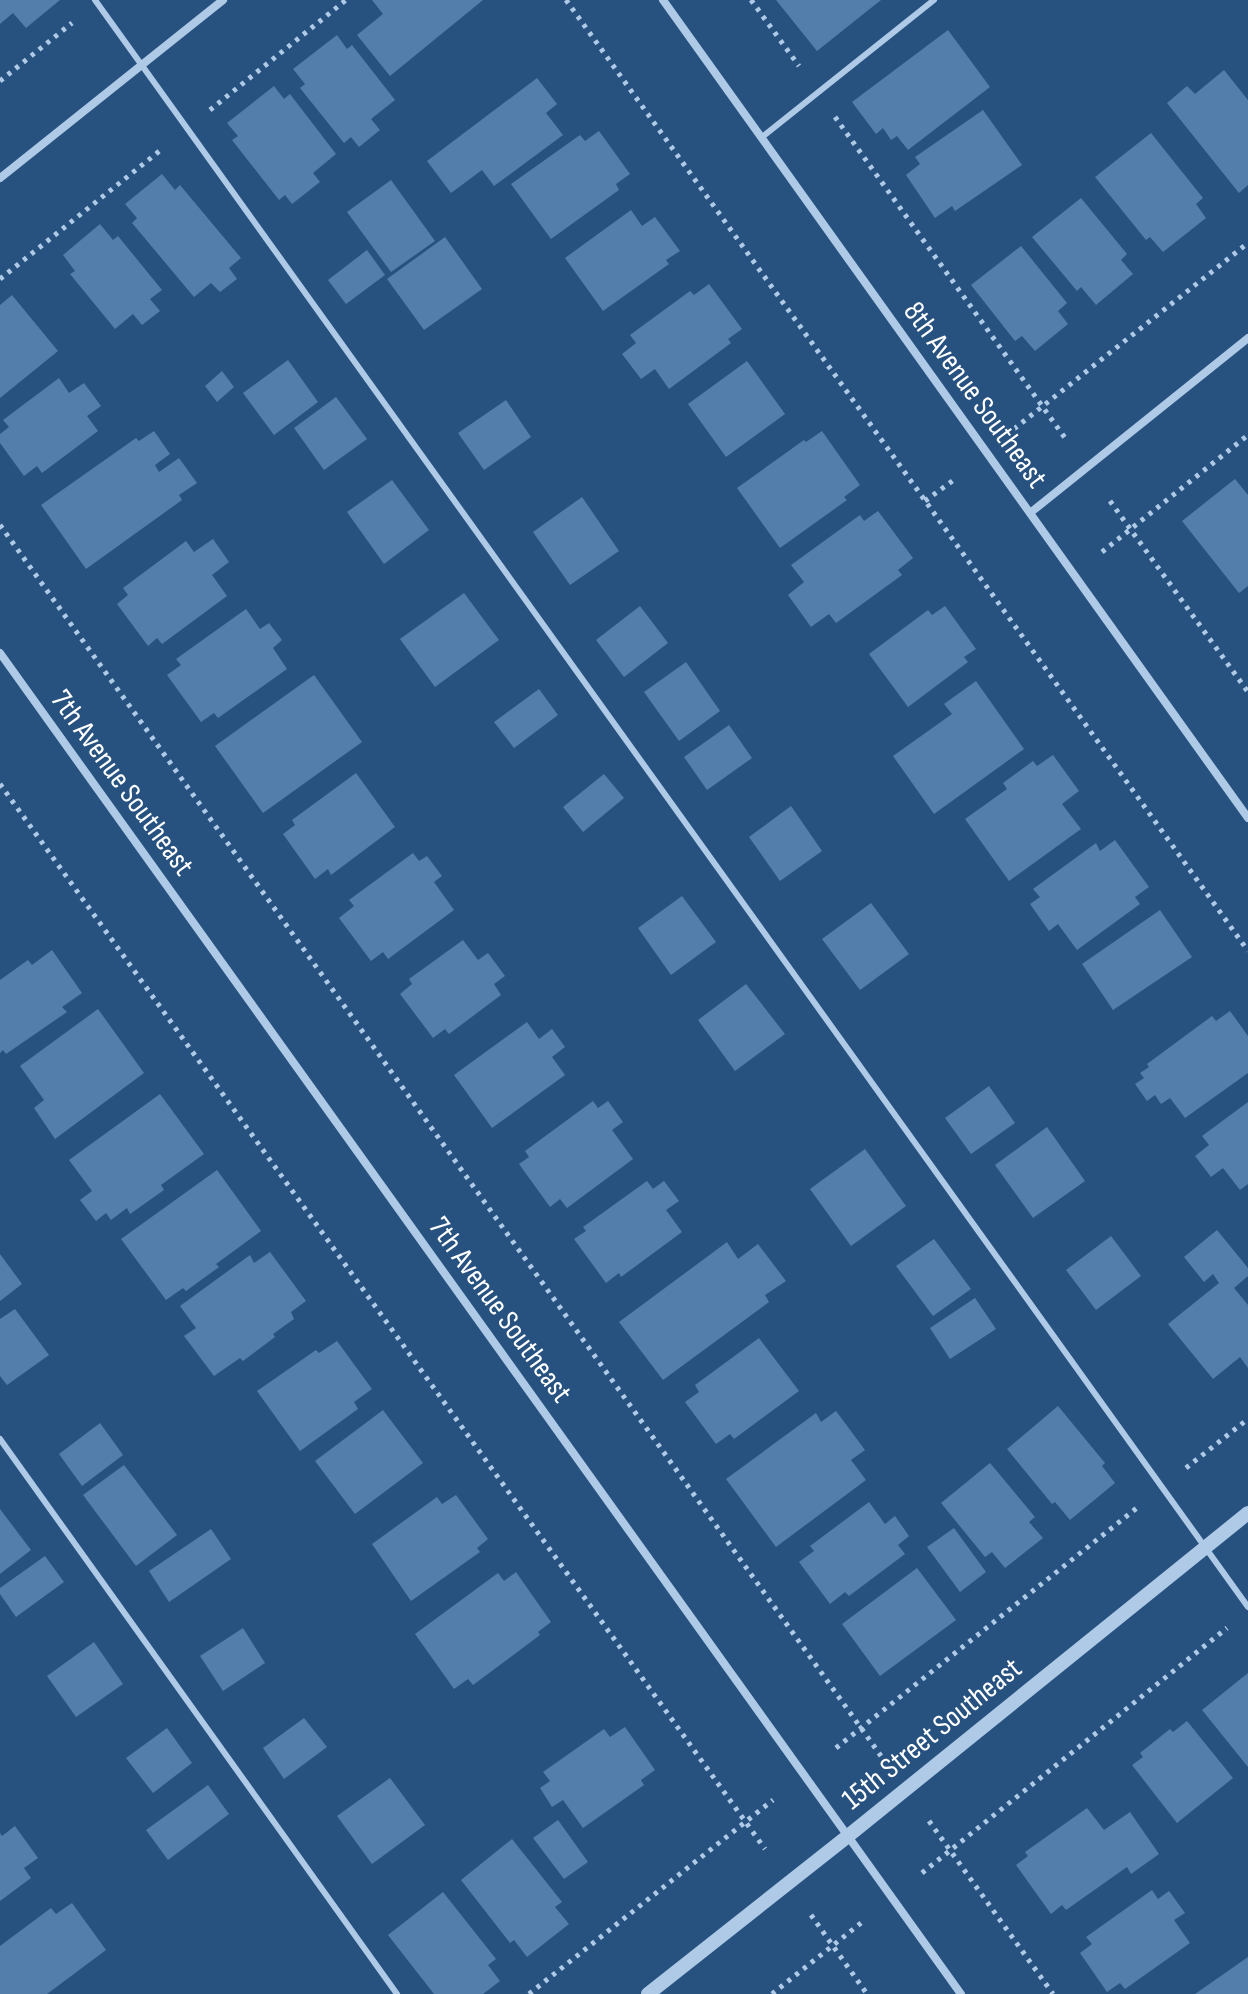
<svg xmlns="http://www.w3.org/2000/svg" width="1248" height="1994" font-family="'Sofia Sans Condensed',sans-serif">
	<style>
		.building { fill: #537eab }
		.lines { fill: none; stroke-linecap: round; stroke-linejoin: round }
		.path { stroke: #aecae6; stroke-width: 5; stroke-dasharray: 4 6; stroke-linecap: butt }
		.service { stroke: #aecae6; stroke-width: 6 }
		.minor { stroke: #aecae6; stroke-width: 8 }
		.tertiary { stroke: #aecae6; stroke-width: 14 }
		.labels { text-anchor: middle; dominant-baseline: central; stroke-width: 7; stroke-linejoin: round; paint-order: stroke }
		.street-label { font-size: 30px; fill: #fff; stroke: #275280 }
	</style>
	<rect width="100%" height="100%" fill="#275280"/>
	<path class="building" d="M0,0H60L26,28L13,13L0,24Z
		M372,0H483L390,76L357,35L383,14Z
		M776,0H881L817,51Z
		M948,30L990,87L908,150L897,136L891,140L883,128L876,134L852,102Z
		M337,35L347,49L352,45L395,100L371,119L380,130L359,147L351,137L344,143L300,88L305,84L293,69Z
		M1224,70L1248,100V185L1239,193L1167,103L1187,86L1195,94Z
		M537,78L557,104L546,113L563,135L494,186L482,170L451,193L427,161Z
		M274,86L284,99L290,94L336,154L313,173L320,182L292,204L285,195L279,200L232,140L238,136L227,123Z
		M983,110L1022,165L955,211L952,206L935,218L906,175L920,164L915,157Z
		M599,131L630,174L616,184L619,190L551,239L511,184L580,135L585,141Z
		M1151,133L1203,198L1196,204L1206,218L1163,252L1150,237L1146,240L1095,177Z
		M162,174L175,190L180,185L241,258L229,268L237,279L220,292L211,283L194,297L132,223L137,218L125,204Z
		M391,180L435,241L391,272L347,212Z
		M1081,198L1127,254L1121,260L1133,274L1096,305L1081,287L1077,291L1032,237Z
		M631,210L642,226L655,217L680,251L666,260L669,264L603,311L565,258Z
		M100,224L113,240L118,236L162,290L150,299L160,311L142,325L133,314L115,329L70,274L75,271L63,255Z
		M445,237L482,289L424,330L387,279Z
		M1021,246L1067,303L1058,311L1068,324L1035,351L1022,336L1015,341L971,285Z
		M367,250L385,275L346,304L328,280Z
		M709,284L742,329L728,339L731,343L669,389L655,369L641,379L622,354L636,343L630,335L690,291L694,295Z
		M12,295L58,351L0,398V305Z
		M288,360L318,402L274,435L243,393Z
		M747,361L785,414L726,457L688,404Z
		M222,371L234,387L217,402L205,386Z
		M59,378L69,393L84,383L101,406L87,416L98,431L42,473L37,466L24,476L0,443V434L9,427L3,420Z
		M336,397L367,439L324,470L294,428Z
		M506,400L531,437L484,470L458,433Z
		M154,431L170,454L155,465L159,472L179,458L197,483L179,495L182,500L86,569L41,505L136,438L139,441Z
		M822,431L860,485L844,497L847,500L780,548L737,488L804,440L806,442Z
		M1235,479L1248,495V586L1239,593L1182,521Z
		M392,480L429,530L384,564L347,512Z
		M582,497L619,551L570,585L533,532Z
		M878,511L913,558L898,570L902,575L836,623L829,614L811,627L788,595L804,582L791,565L860,515L864,521Z
		M213,539L229,562L212,575L227,596L162,644L157,638L148,646L117,604L128,595L123,588L186,541L194,552Z
		M464,593L499,640L435,687L400,639Z
		M640,606L668,643L624,677L596,640Z
		M945,606L976,649L964,657L968,662L908,707L869,654L928,610L932,615Z
		M246,609L260,629L269,623L282,640L273,648L287,669L218,718L214,713L201,722L167,675L181,665L176,659Z
		M686,662L720,711L679,741L644,692Z
		M314,675L362,742L263,813L215,746Z
		M976,681L1024,749L934,814L893,756L952,714L944,704Z
		M539,689L558,715L514,748L494,722Z
		M729,725L752,758L707,790L684,757Z
		M1053,755L1079,791L1062,804L1081,829L1009,881L965,819L1007,789L1003,783L1033,761L1037,766Z
		M356,773L395,827L331,875L328,869L315,879L283,834L295,825L292,820Z
		M604,774L624,798L583,832L563,807Z
		M791,806L822,851L780,881L749,837Z
		M1115,840L1149,887L1135,897L1140,904L1077,950L1058,924L1049,931L1030,904L1040,897L1033,889L1096,843L1100,851Z
		M413,853L419,861L427,856L442,876L434,882L454,910L388,959L383,952L371,961L339,918L354,906L349,900Z
		M682,896L716,942L671,975L638,928Z
		M871,903L909,954L860,990L822,939Z
		M1160,910L1192,957L1113,1010L1082,964Z
		M463,940L478,960L488,953L505,976L494,984L501,995L449,1034L445,1029L433,1038L400,994L412,984L409,979Z
		M52,950L82,993L62,1007L67,1012L6,1054L3,1050L0,1053V980L28,960L32,965Z
		M746,984L785,1034L735,1071L698,1020Z
		M98,1009L144,1073L55,1139L34,1108L44,1100L20,1066Z
		M1230,1011L1248,1036V1073L1185,1118L1170,1098L1161,1104L1155,1095L1147,1101L1135,1084L1144,1078L1140,1073L1149,1067L1147,1064L1212,1016L1216,1021Z
		M527,1022L539,1039L552,1029L565,1047L552,1057L565,1075L492,1128L454,1075Z
		M989,1086L1015,1123L971,1154L945,1118Z
		M160,1094L204,1154L161,1185L164,1190L130,1214L127,1208L111,1220L106,1213L96,1221L80,1200L92,1191L69,1160Z
		M593,1101L598,1108L608,1101L623,1122L612,1130L633,1159L567,1208L560,1199L550,1207L519,1164L529,1157L525,1151Z
		M1248,1102V1184L1240,1190L1223,1168L1211,1177L1195,1156L1209,1145L1202,1136Z
		M1047,1127L1085,1181L1033,1218L995,1165Z
		M865,1149L906,1206L851,1246L810,1189Z
		M217,1170L261,1231L216,1264L219,1267L186,1291L183,1288L166,1300L121,1239Z
		M647,1181L653,1189L664,1181L679,1201L666,1210L682,1232L621,1277L619,1273L606,1283L574,1239L586,1231L583,1227Z
		M1217,1230L1248,1268V1276L1234,1288L1248,1305V1368L1240,1357L1213,1379L1168,1324L1219,1283L1213,1274L1204,1282L1184,1257Z
		M1111,1236L1141,1276L1096,1310L1066,1270Z
		M934,1239L971,1289L933,1316L896,1266Z
		M727,1242L738,1259L758,1244L786,1281L765,1295L769,1302L663,1380L619,1322Z
		M270,1252L306,1301L291,1312L294,1319L273,1334L275,1337L243,1361L240,1358L214,1376L184,1336L196,1328L180,1306L250,1255L254,1263Z
		M0,1254L22,1284L0,1301Z
		M975,1298L996,1329L950,1359L930,1328Z
		M15,1309L49,1355L7,1385L0,1376V1319Z
		M759,1338L799,1391L734,1439L730,1434L716,1444L685,1402L699,1392L695,1385Z
		M337,1341L372,1389L354,1402L358,1409L300,1451L257,1391L316,1350L319,1353Z
		M1058,1406L1105,1463L1102,1466L1115,1483L1070,1520L1055,1502L1052,1504L1007,1449Z
		M383,1410L423,1463L355,1514L315,1461Z
		M836,1411L865,1450L851,1460L866,1480L776,1547L726,1479L816,1413L821,1422Z
		M100,1423L123,1455L82,1486L59,1454Z
		M990,1463L1035,1517L1029,1522L1043,1538L1005,1568L992,1552L985,1557L941,1503Z
		M124,1465L177,1535L136,1566L83,1495Z
		M456,1495L488,1539L477,1548L480,1552L411,1601L372,1544L437,1497L442,1504Z
		M869,1502L885,1524L895,1516L909,1536L898,1545L905,1554L849,1596L845,1592L830,1604L799,1562L814,1551L810,1546Z
		M0,1509L31,1550L0,1574Z
		M954,1528L986,1572L960,1592L927,1547Z
		M211,1529L231,1559L169,1602L149,1571Z
		M45,1556L64,1582L16,1617L0,1594V1588Z
		M917,1568L956,1620L880,1676L842,1624Z
		M516,1572L551,1622L538,1632L540,1635L473,1685L468,1679L454,1689L415,1634L498,1573L504,1581Z
		M243,1628L265,1663L223,1691L200,1656Z
		M94,1642L123,1684L76,1717L47,1676Z
		M1248,1673V1767L1202,1710Z
		M304,1718L327,1747L284,1779L263,1748Z
		M1187,1721L1233,1778L1177,1823L1132,1765L1143,1757L1140,1753L1170,1729L1173,1732Z
		M625,1727L655,1770L641,1780L644,1785L583,1828L563,1800L552,1807L540,1788L550,1781L543,1772L604,1729L610,1737Z
		M167,1728L192,1763L153,1793L126,1758Z
		M390,1778L425,1825L372,1864L337,1816Z
		M208,1785L229,1814L168,1860L146,1830Z
		M1087,1808L1104,1830L1130,1812L1159,1854L1131,1874L1127,1867L1066,1910L1062,1905L1051,1914L1016,1865L1028,1856L1025,1852Z
		M558,1820L588,1862L564,1879L533,1838Z
		M15,1826L38,1858L24,1868L31,1878L0,1901V1833L2,1836Z
		M512,1839L562,1902L555,1907L569,1924L527,1957L514,1940L510,1943L461,1880Z
		M1152,1890L1158,1899L1169,1891L1185,1913L1174,1920L1190,1943L1125,1989L1120,1983L1107,1992L1080,1953L1092,1944L1086,1937Z
		M443,1892L496,1959L488,1965L500,1981L483,1994H434L388,1935Z
		M72,1903L106,1950L47,1994H0V1946L51,1908L56,1914Z
		M1248,1957V1994H1195Z"/>
	<g class="lines">
		<path class="path" d="M566,0L1248,951
			M751,0L799,66
			M0,81L72,23
			M210,110L346,0
			M835,117L1065,438
			M0,279L162,149
			M1014,429L1248,243
			M925,501L955,479
			M1110,501L1248,692
			M0,525L881,1756
			M1102,552L1248,435
			M0,784L765,1849
			M1186,1468L1248,1419
			M836,1748L1138,1507
			M929,1821L1053,1994
			M922,1873L1227,1628
			M811,1915L867,1994
			M529,1994L773,1800
			M772,1994L861,1923"/>
		<path class="service" d="M95,0L1248,1607
			M761,138L934,0
			M0,1439L397,1994"/>
		<path class="minor" d="M663,0L1248,818
			M0,178L223,0
			M1030,513L1248,338
			M0,653L961,1994"/>
		<path class="tertiary" d="M648,1994L848,1836L1248,1513"/>
	</g>
	<g class="labels">
		<g class="street-label">
			<text transform="translate(975 395) rotate(54)">8th Avenue Southeast</text>
			<text transform="translate(122 783) rotate(54)">7th Avenue Southeast</text>
			<text transform="translate(500 1310) rotate(54)">7th Avenue Southeast</text>
			<text transform="translate(932 1734) rotate(-39)">15th Street Southeast</text>
		</g>
	</g>
</svg>
